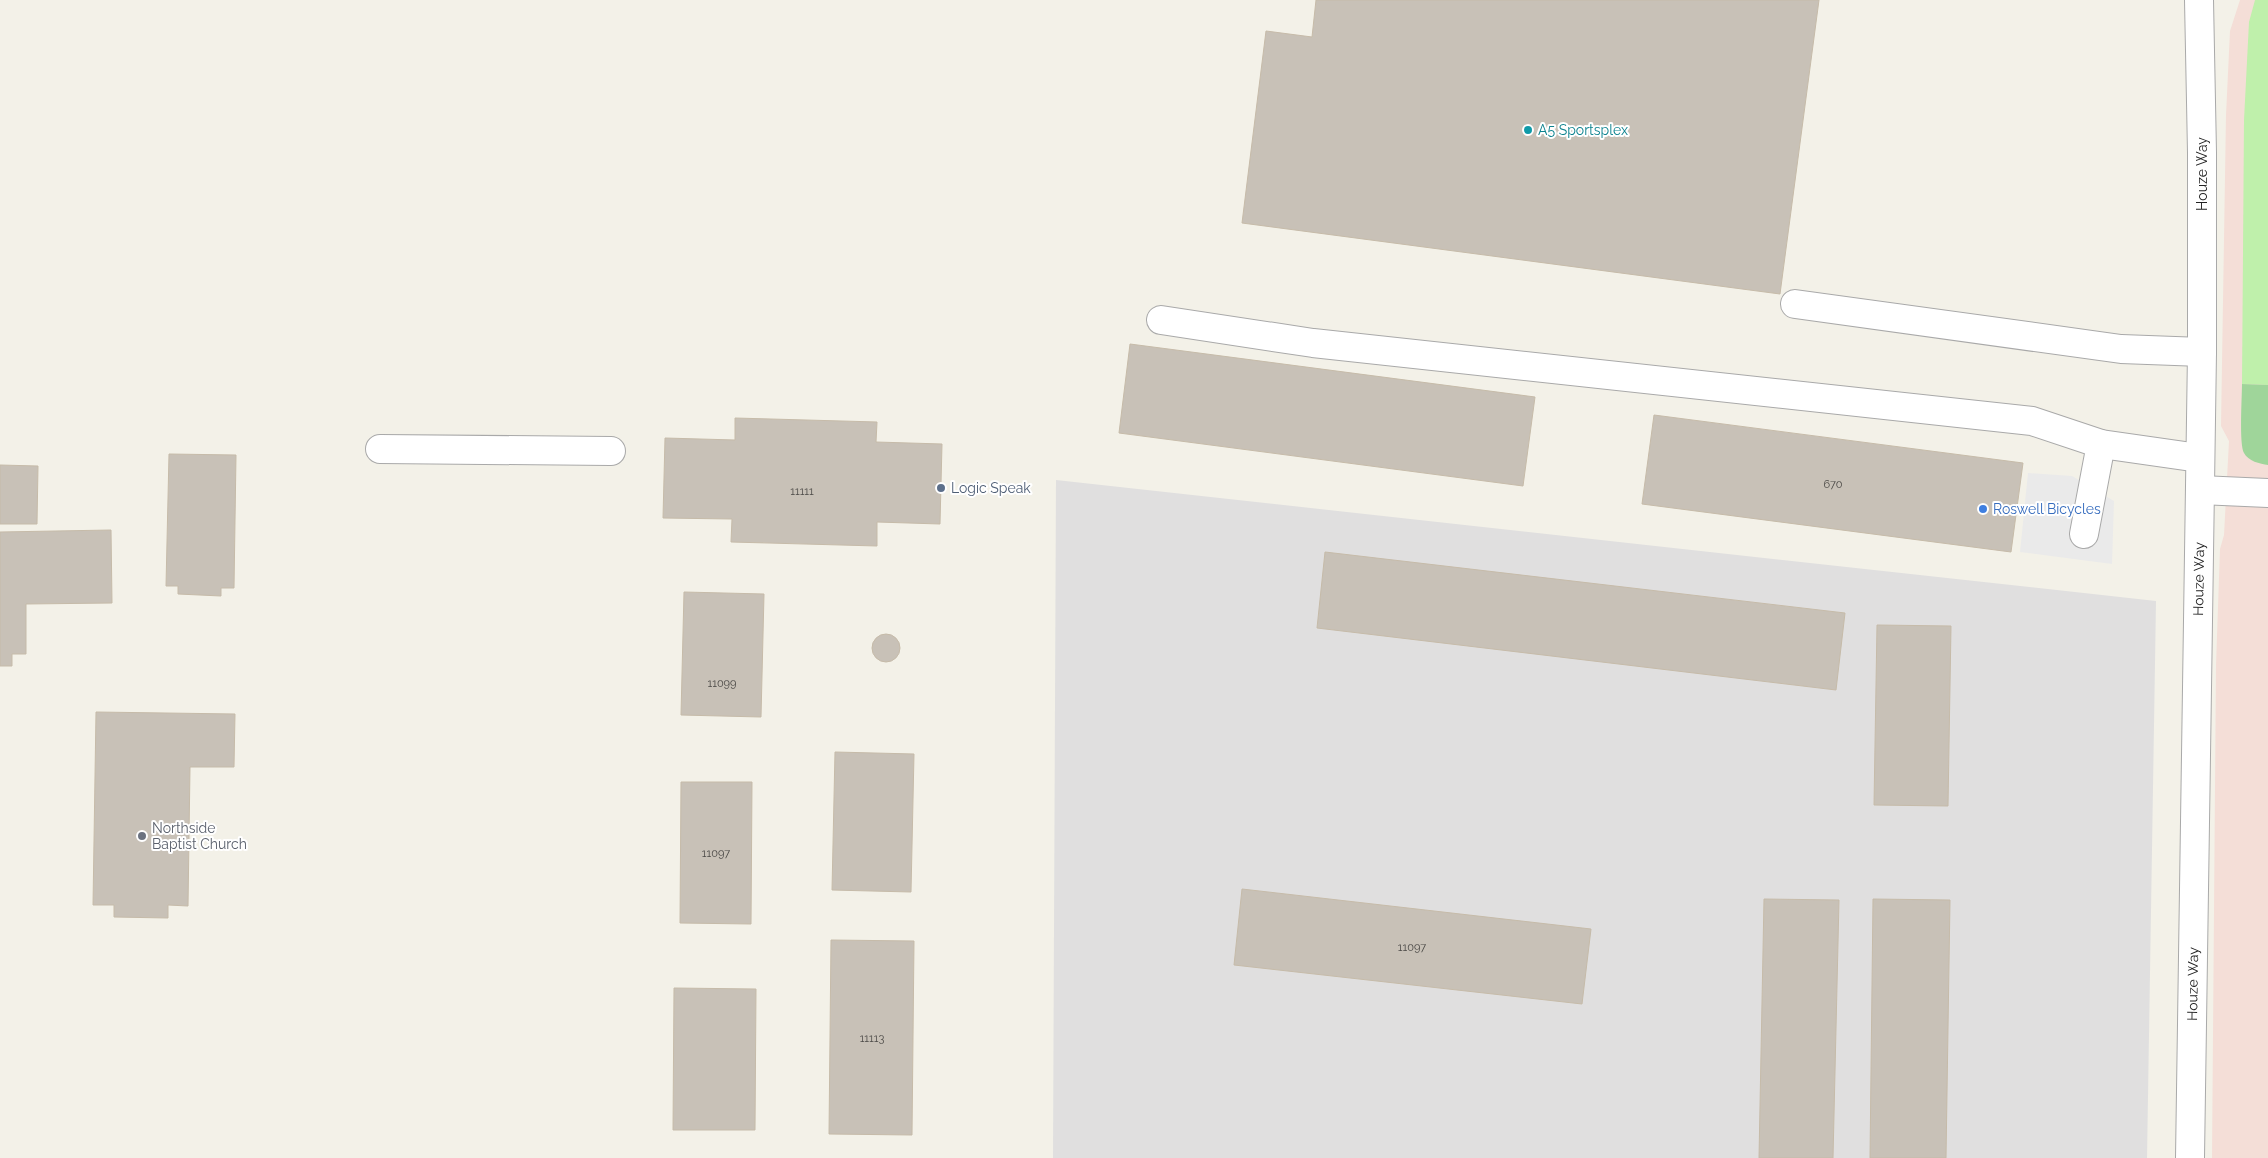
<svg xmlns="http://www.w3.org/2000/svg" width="2268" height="1158" font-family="Raleway,sans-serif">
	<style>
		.residential { fill: #e0dfdf }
		.commercial { fill: #f4ded7 }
		.grass { fill: #bff0ab }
		.forest { fill: #9fd59a }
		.parking { fill: #eaeaea }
		.building { fill: #c8c1b7; stroke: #c6bba9 }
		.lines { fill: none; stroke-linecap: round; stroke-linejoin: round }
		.minor-casing { stroke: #a9a9a9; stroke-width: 30 }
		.minor { stroke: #fff; stroke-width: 28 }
		.culture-dot { fill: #0f9aa8; stroke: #fff; stroke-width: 2 }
		.service-dot { fill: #5c6f8a; stroke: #fff; stroke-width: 2 }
		.shop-dot { fill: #3f7fe0; stroke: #fff; stroke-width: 2 }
		.worship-dot { fill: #6b7280; stroke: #fff; stroke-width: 2 }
		.labels { text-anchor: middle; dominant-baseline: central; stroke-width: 4; stroke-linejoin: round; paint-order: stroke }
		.number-label { font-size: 11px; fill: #4c4a47 }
		.culture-label { font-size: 14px; fill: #0d838f; stroke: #fff; text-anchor: start }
		.street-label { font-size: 14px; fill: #222; stroke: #fff }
		.service-label { font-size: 14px; fill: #4e5e75; stroke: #fff; text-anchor: start }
		.shop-label { font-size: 14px; fill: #366cbe; stroke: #fff; text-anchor: start }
		.worship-label { font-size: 14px; fill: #5b616d; stroke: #fff; text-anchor: start }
	</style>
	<rect width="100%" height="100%" fill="#f3f1e8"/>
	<path class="residential" d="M1056,480L2156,601L2147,1158H1053Z"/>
	<path class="commercial" d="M2240,0H2268V1158H2212L2216,665L2220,549L2224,535L2229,441L2221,426L2226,115L2230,31Z"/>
	<path class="grass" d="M2255,0H2268V385L2242,384L2244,120L2249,22Z"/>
	<path class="forest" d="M2242,384L2268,385V465C2260,464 2248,461 2244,453C2239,444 2242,397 2242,384Z"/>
	<path class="parking" d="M2028,473L2072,476L2114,501L2112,564L2020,552Z"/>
	<path class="building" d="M1316,0H1819L1780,294L1242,223L1266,31L1312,37Z
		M1130,344L1535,397L1523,486L1119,433Z
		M1654,415L2023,463L2011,552L1642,504Z
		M735,418L877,422L876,442L942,444L940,524L877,522V546L731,542L732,519L663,518L665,438L735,440Z
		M169,454L236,455L234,588H221V596L178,594V586H166Z
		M0,465L38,466L37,524H0Z
		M111,530L112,603L26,604V654H12V666H0V532Z
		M1325,552L1845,613L1836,690L1317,628Z
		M684,592L764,594L761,717L681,715Z
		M1877,625L1951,626L1948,806L1874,805Z
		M872 648a14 14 0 1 1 28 0a14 14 0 1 1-28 0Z
		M96,712L235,714L234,767H190L188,906L168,905V918L114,917V905H93Z
		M835,752L914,754L911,892L832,890Z
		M681,782H752L751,924L680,923Z
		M1242,889L1591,929L1582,1004L1234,965Z
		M1764,899L1839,900L1833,1158H1759Z
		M1873,899L1950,900L1946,1158H1870Z
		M831,940L914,941L912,1135L829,1134Z
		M674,988L756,989L755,1130H673Z"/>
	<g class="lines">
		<g class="minor-casing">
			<g id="minor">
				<path d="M1795,304L2121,349L2202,352"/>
				<path d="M1161,320L1313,343L2032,421L2101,444L2199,458"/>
				<path d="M380,449L611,451"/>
				<path d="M2200,490L2268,493"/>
				<path d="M2084,534L2101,444"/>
				<path id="s1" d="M2190,1158L2202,352V153L2199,0"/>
			</g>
		</g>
		<use href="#minor" class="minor"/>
	</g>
	<circle class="culture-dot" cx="1528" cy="130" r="5"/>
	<circle class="service-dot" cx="941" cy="488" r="5"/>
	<circle class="shop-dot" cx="1983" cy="509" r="5"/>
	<circle class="worship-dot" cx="142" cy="836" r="5"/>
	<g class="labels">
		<g class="number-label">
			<text x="1833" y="484">670</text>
			<text x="802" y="491">11111</text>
			<text x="722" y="683">11099</text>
			<text x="716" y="853">11097</text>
			<text x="1412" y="947">11097</text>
			<text x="872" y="1038">11113</text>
		</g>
		<g class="culture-label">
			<text x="1538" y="130">A5 Sportsplex</text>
		</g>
		<g class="street-label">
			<text transform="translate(2202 174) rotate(-90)">Houze Way</text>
			<text stroke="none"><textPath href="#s1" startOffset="579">Houze Way</textPath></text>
			<text stroke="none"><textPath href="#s1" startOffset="174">Houze Way</textPath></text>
		</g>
		<g class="service-label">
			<text x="951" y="488">Logic Speak</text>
		</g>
		<g class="shop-label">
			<text x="1993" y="509">Roswell Bicycles</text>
		</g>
		<g class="worship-label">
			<text x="152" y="828">Northside<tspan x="152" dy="16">Baptist Church</tspan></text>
		</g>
	</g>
</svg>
